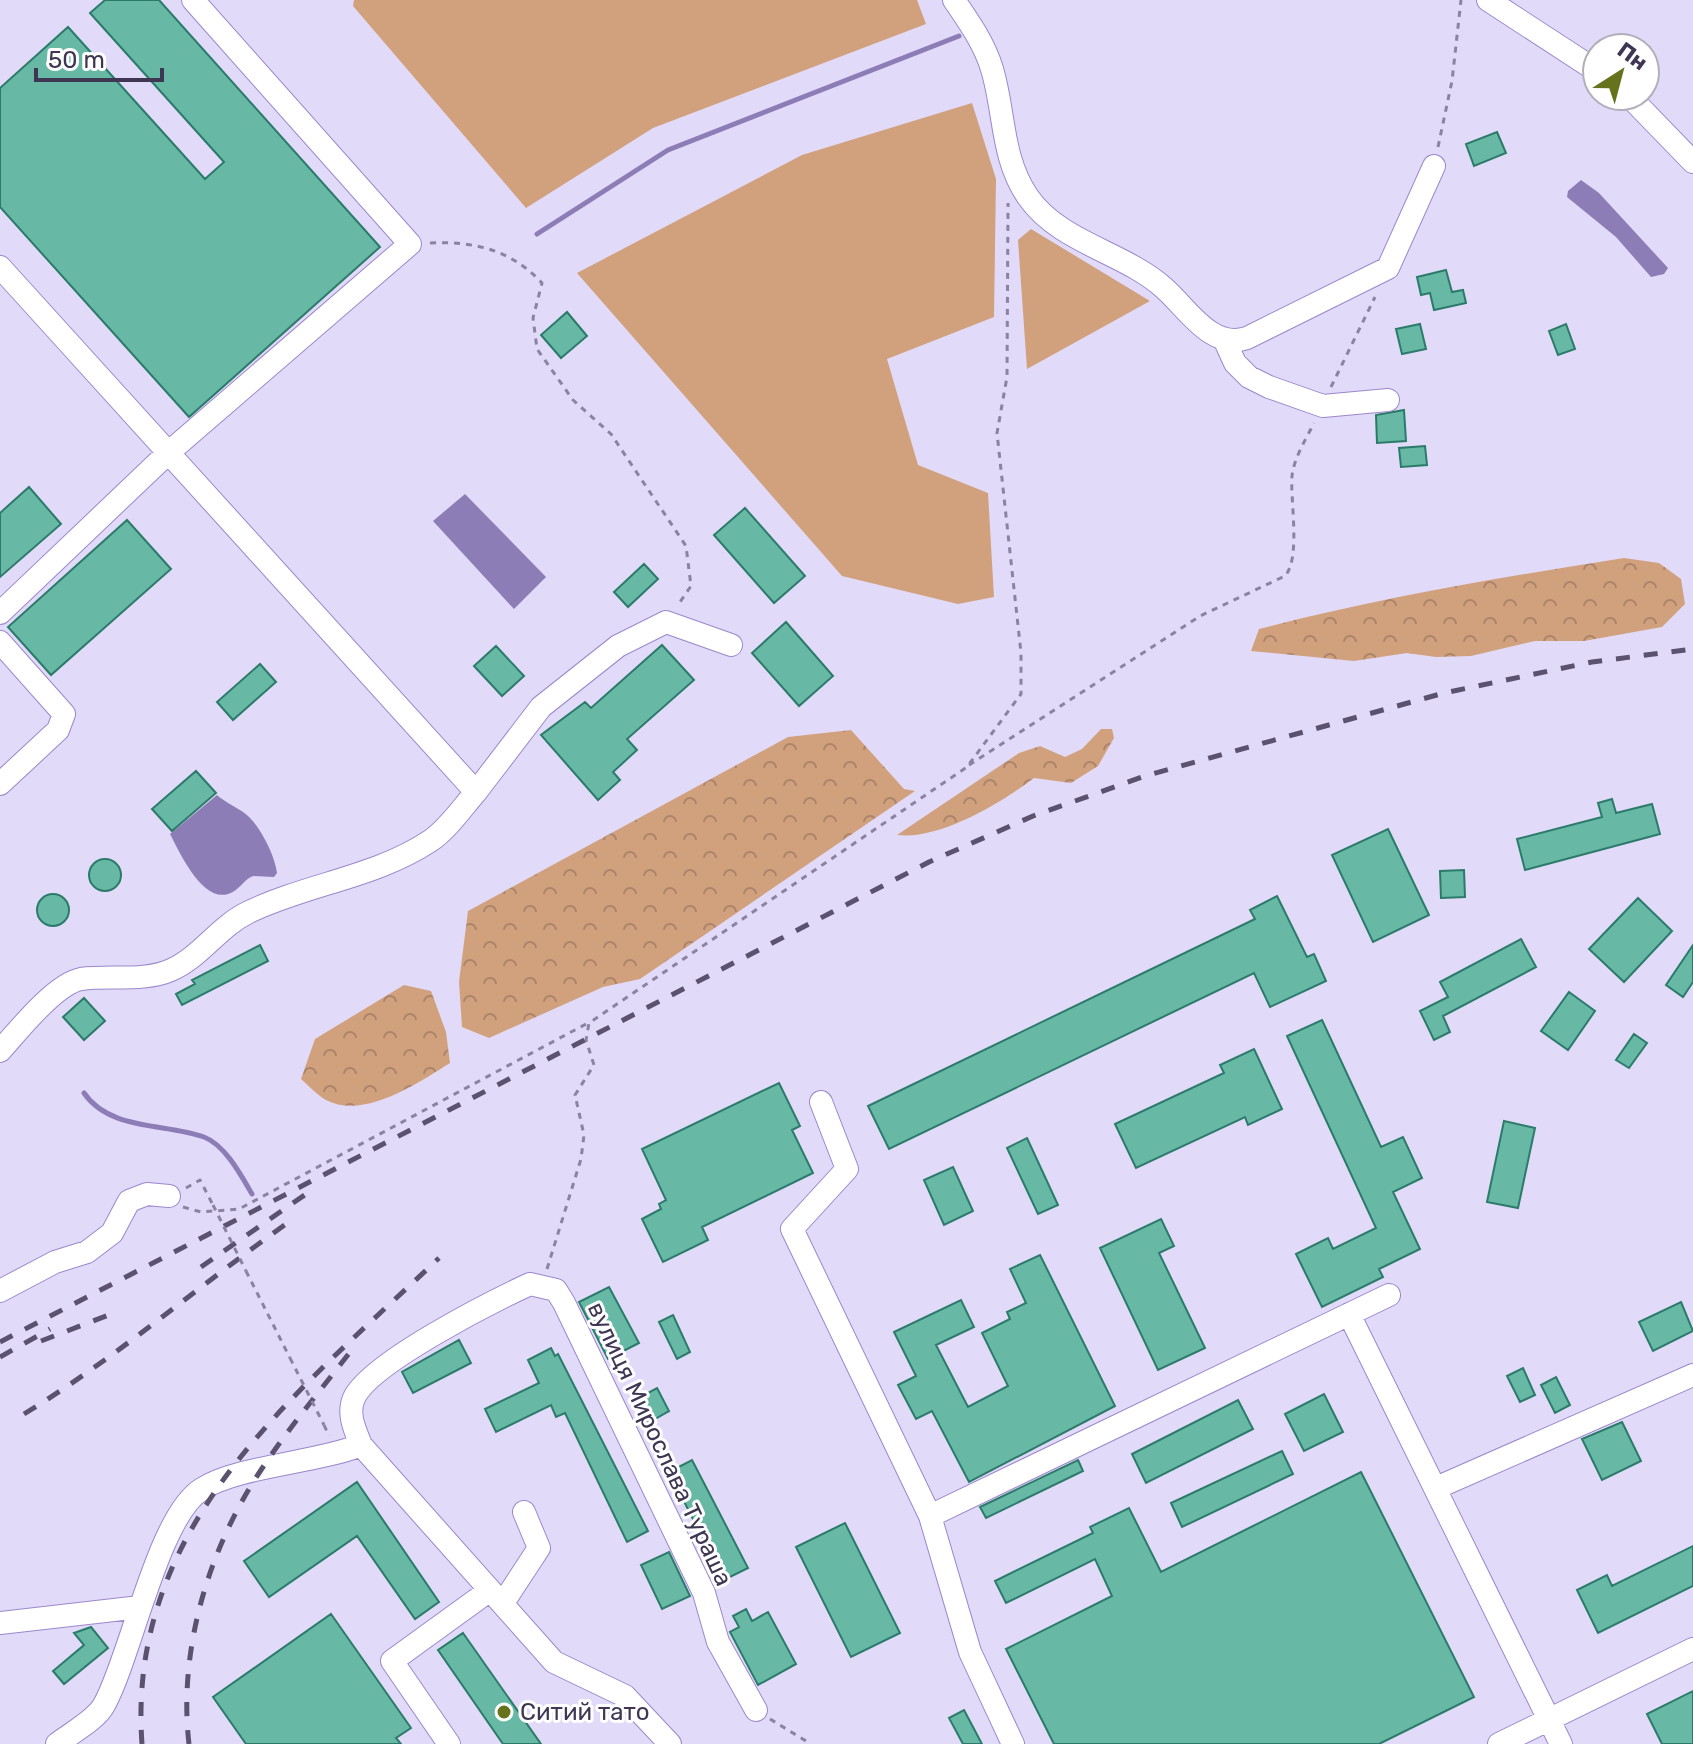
<svg xmlns="http://www.w3.org/2000/svg" width="1693" height="1744" font-family="Rubik,sans-serif">
	<style>
		.grass { fill: #d1a17e }
		.forest { fill: url(#forest-crowns) }
		.water { fill: #8d7db7 }
		.lines { fill: none; stroke-linecap: round; stroke-linejoin: round }
		.stream { stroke: #8d7db7; stroke-width: 5 }
		.building { fill: #67b9a6; stroke: #2c7b6a; stroke-width: 2 }
		.minor-casing { stroke: #9b88cc; stroke-width: 24 }
		.path { stroke: #8b83a1; stroke-width: 3; stroke-dasharray: 6 6; stroke-linecap: butt }
		.minor { stroke: #fff; stroke-width: 22 }
		.rail { stroke: #5a526f; stroke-width: 5; stroke-dasharray: 14 14; stroke-linecap: butt }
		.path-bridge { stroke: #8b83a1; stroke-width: 3; stroke-dasharray: 6 6; stroke-linecap: butt }
		.poi-dot { fill: #67721c; stroke: #fff; stroke-width: 3 }
		.labels { text-anchor: middle; dominant-baseline: central; stroke-width: 6; stroke-linejoin: round; paint-order: stroke }
		.street-label { font-size: 24px; fill: #3e3653; stroke: #fff }
		.poi-label { font-size: 24px; fill: #3e3653; stroke: #fff; text-anchor: start }
	</style>
	<defs>
		<pattern id="forest-crowns" width="20" height="18" patternUnits="userSpaceOnUse" patternTransform="scale(2)"><rect width="20" height="18" fill="#d1a17e"/><path d="M2 6a3 3 0 1 1 6 0M12 15a3 3 0 1 1 6 0" fill="none" stroke="#ab846a"/></pattern>
	</defs>
	<rect width="100%" height="100%" fill="#e1daf8"/>
	<path class="grass" d="M354,0H917L926,24L653,128L526,208L353,6Z
		M972,103L996,179L994,317L887,359L918,465L988,493L994,597L958,604L842,576L577,273L802,155Z
		M1031,229L1150,301L1027,369L1018,240Z"/>
	<path class="forest" d="M1624,558L1659,563L1681,579L1685,604L1662,627L1584,641H1535L1471,656L1436,657L1407,653L1354,661L1251,651L1259,629C1379,598 1502,577 1624,558Z
		M1101,729H1112L1114,738L1098,766L1071,783L1034,778C1001,803 940,840 897,835L1019,753L1040,746L1065,757L1082,749Z
		M851,730L904,789L915,791L640,979L603,987L489,1038L462,1027L459,982L468,911L788,737Z
		M404,985L431,991L446,1032L450,1063C418,1083 364,1120 326,1100C317,1095 309,1086 301,1079L315,1039Z"/>
	<path class="water" d="M1581,180L1599,193L1668,268L1664,274L1651,277L1616,237L1567,197L1568,191Z
		M465,494L546,577L514,609L433,521Z
		M217,795C227,804 241,809 248,816C261,828 275,856 277,873L274,877L253,876C243,880 239,891 228,894C202,902 180,853 170,834Z"/>
	<g class="lines">
		<path class="stream" d="M537,234L668,150L959,36
			M84,1093C110,1131 166,1123 204,1137C225,1145 241,1175 252,1194"/>
	</g>
	<path class="building" d="M105,0H159L380,247L189,417L0,207V88L68,27L205,179L224,162L90,13Z
		M1497,132L1506,153L1474,166L1466,144Z
		M1446,270L1452,292L1463,290L1466,303L1434,310L1430,293L1421,295L1417,277Z
		M567,312L587,336L561,358L541,335Z
		M1420,324L1426,349L1402,354L1396,329Z
		M1566,324L1575,349L1558,355L1549,331Z
		M1404,410L1406,441L1377,443L1376,415Z
		M1425,446L1427,465L1401,467L1399,448Z
		M29,487L61,524L0,577V513Z
		M745,508L805,576L774,603L714,535Z
		M127,520L171,569L51,675L8,627Z
		M644,564L658,579L628,607L614,592Z
		M786,622L833,676L799,706L752,653Z
		M662,645L694,680L627,739L637,750L613,772L620,780L598,800L541,735L585,702L591,708Z
		M496,646L524,676L502,696L474,666Z
		M260,664L276,682L233,720L217,702Z
		M196,771L216,793L172,831L152,809Z
		M1612,799L1616,813L1652,804L1660,834L1525,870L1517,839L1602,817L1598,803Z
		M1388,829L1429,915L1373,942L1332,855Z
		M89 875a16 16 0 1 1 32 0a16 16 0 1 1-32 0Z
		M1464,870L1465,897L1441,898L1440,871Z
		M37 910a16 16 0 1 1 32 0a16 16 0 1 1-32 0Z
		M1277,896L1307,957L1314,954L1326,981L1270,1007L1254,973L889,1149L868,1106L1255,919L1250,910Z
		M1638,898L1672,931L1624,982L1589,949Z
		M1521,939L1536,967L1443,1016L1450,1032L1434,1040L1420,1011L1448,997L1440,982Z
		M260,945L268,961L182,1005L176,994L195,984L192,980Z
		M1693,945V982L1683,997L1666,985Z
		M1569,992L1595,1011L1568,1050L1541,1031Z
		M84,998L105,1021L84,1040L63,1017Z
		M1322,1020L1381,1147L1403,1137L1422,1178L1393,1192L1420,1249L1379,1269L1383,1277L1322,1307L1296,1254L1328,1238L1333,1249L1376,1228L1287,1036Z
		M1634,1034L1647,1043L1629,1068L1616,1060Z
		M1254,1049L1282,1109L1248,1125L1245,1117L1136,1168L1115,1124L1224,1073L1220,1065Z
		M779,1083L800,1126L792,1130L813,1173L702,1227L708,1240L663,1262L642,1219L661,1209L659,1204L666,1200L642,1149Z
		M1504,1121L1535,1128L1518,1208L1487,1202Z
		M1027,1138L1058,1205L1038,1214L1007,1148Z
		M953,1167L973,1211L944,1225L924,1180Z
		M1161,1219L1174,1246L1159,1253L1205,1348L1158,1370L1100,1248Z
		M1040,1255L1115,1406L969,1482L932,1411L916,1419L898,1385L916,1376L894,1332L961,1300L974,1327L936,1345L968,1407L1008,1386L982,1333L1010,1319L1007,1312L1026,1303L1010,1269Z
		M609,1287L639,1343L608,1359L579,1302Z
		M1681,1302L1693,1331L1653,1351L1639,1322Z
		M673,1315L690,1352L677,1359L659,1322Z
		M459,1340L471,1363L413,1393L402,1372Z
		M551,1348L555,1356L558,1354L648,1531L627,1542L565,1413L556,1417L551,1405L496,1432L485,1409L539,1383L528,1360Z
		M1523,1368L1535,1395L1520,1402L1507,1376Z
		M1556,1377L1570,1405L1555,1413L1541,1385Z
		M657,1388L669,1411L648,1423L635,1400Z
		M1324,1394L1343,1432L1304,1451L1285,1414Z
		M1238,1400L1253,1429L1146,1483L1132,1454Z
		M1622,1422L1641,1461L1602,1480L1582,1439Z
		M1282,1451L1293,1474L1182,1527L1171,1503Z
		M692,1460L748,1568L724,1580L669,1472Z
		M1078,1460L1083,1471L986,1518L980,1507Z
		M1361,1472L1474,1697L1379,1744H1054L1006,1649L1112,1596L1095,1559L1006,1603L995,1581L1093,1533L1090,1527L1129,1508L1161,1572Z
		M357,1482L439,1602L415,1619L357,1536L269,1597L244,1561Z
		M845,1523L900,1633L851,1657L796,1547Z
		M1693,1546V1586L1598,1633L1577,1590L1607,1575L1612,1586Z
		M669,1552L690,1596L662,1609L641,1565Z
		M746,1609L752,1621L768,1612L796,1664L758,1685L730,1632L739,1627L733,1616Z
		M331,1614L411,1728L396,1738L401,1744H246L213,1697Z
		M91,1627L108,1648L64,1684L53,1671L84,1645L74,1633Z
		M463,1633L541,1744H503L438,1650Z
		M1693,1691V1744H1662L1647,1714Z
		M964,1710L982,1744H963L949,1718Z"/>
	<g class="lines">
		<g class="minor-casing">
			<path id="minor" d="M954,0C969,22 984,43 992,69C1005,112 1001,158 1028,197C1060,243 1124,252 1164,288C1187,308 1211,350 1247,338L1388,268L1434,166
				M1488,0L1597,71
				M1629,96L1693,162
				M0,267L476,792C462,808 447,830 430,841C376,877 307,884 249,912C219,926 201,957 171,970C144,982 110,975 81,979C55,984 18,1031 0,1051
				M1225,341L1235,363L1249,377L1269,387L1323,406L1388,400
				M0,613L168,453L410,244L193,0
				M0,642L64,714L58,730L0,784
				M476,792L541,707L618,646L666,622L731,645
				M821,1102L847,1169L792,1229L930,1516L970,1652L1013,1744
				M0,1291L55,1262L87,1252L112,1233L129,1201L147,1194L169,1196
				M1349,1314L1561,1744
				M1436,1488L1693,1375
				M930,1516L1389,1295
				M503,1603L539,1548L524,1512
				M0,1623L140,1607
				M57,1744C71,1733 96,1720 104,1705C131,1657 158,1516 202,1489C238,1466 316,1463 361,1445
				M449,1744L392,1661L490,1590
				M670,1744L625,1696L554,1662L361,1445C355,1430 347,1414 354,1398C370,1363 493,1301 530,1284L556,1290L564,1303L704,1593L718,1642L756,1710
				M1499,1744L1693,1649"/>
		</g>
		<path class="path" d="M1438,147L1452,81L1461,0
			M430,243C475,241 511,250 542,283L533,318L537,349L573,400L611,434L686,546L691,586L678,605
			M1331,387L1375,297
			M969,765L1200,616L1285,576C1301,558 1290,500 1292,476C1294,458 1306,439 1314,423
			M186,1188L200,1180L213,1205
			M183,1207L201,1212L239,1209L588,1023
			M547,1269L581,1159L584,1135L575,1095L594,1065L586,1040L589,1023L967,767L1021,694V653L997,433L1007,377L1008,203
			M246,1271L290,1358
			M324,1425L329,1436
			M770,1719L811,1744"/>
		<use href="#minor" class="minor"/>
		<path class="rail" d="M201,1267L306,1194
			M41,1341L114,1313
			M0,1342L929,862L1033,816L1145,776L1444,693L1592,662L1693,649
			M0,1357L50,1329
			M24,1414C119,1356 202,1283 293,1219
			M142,1744C126,1524 297,1393 439,1258
			M189,1744C178,1650 209,1548 261,1470C288,1429 320,1391 350,1352"/>
		<path class="path-bridge" d="M213,1205L246,1271
			M290,1358L324,1425"/>
	</g>
	<circle class="poi-dot" cx="504" cy="1712" r="8"/>
	<g class="labels">
		<g class="street-label">
			<text transform="translate(660 1444) rotate(65)">вулиця Мирослава Тураша</text>
		</g>
		<g class="poi-label">
			<text x="520" y="1712">Ситий тато</text>
		</g>
	</g>
	<g transform="translate(1621 72) rotate(36)"><circle r="38" fill="#ffffff" stroke="#b2afba" stroke-width="2"/>
	<path d="M0-6L14 30L0 20L-14 30Z" fill="#67721c"/>
	<text y="-12" font-size="22" font-weight="bold" text-anchor="middle" fill="#3e3653">Пн</text>
	</g>
	<path d="M36 68v12h126v-12" fill="none" stroke="#3e3653" stroke-width="4"/>
	<text x="48" y="68" font-size="24" fill="#3e3653" stroke="#ffffff" stroke-width="6" paint-order="stroke">50 m</text>
</svg>
